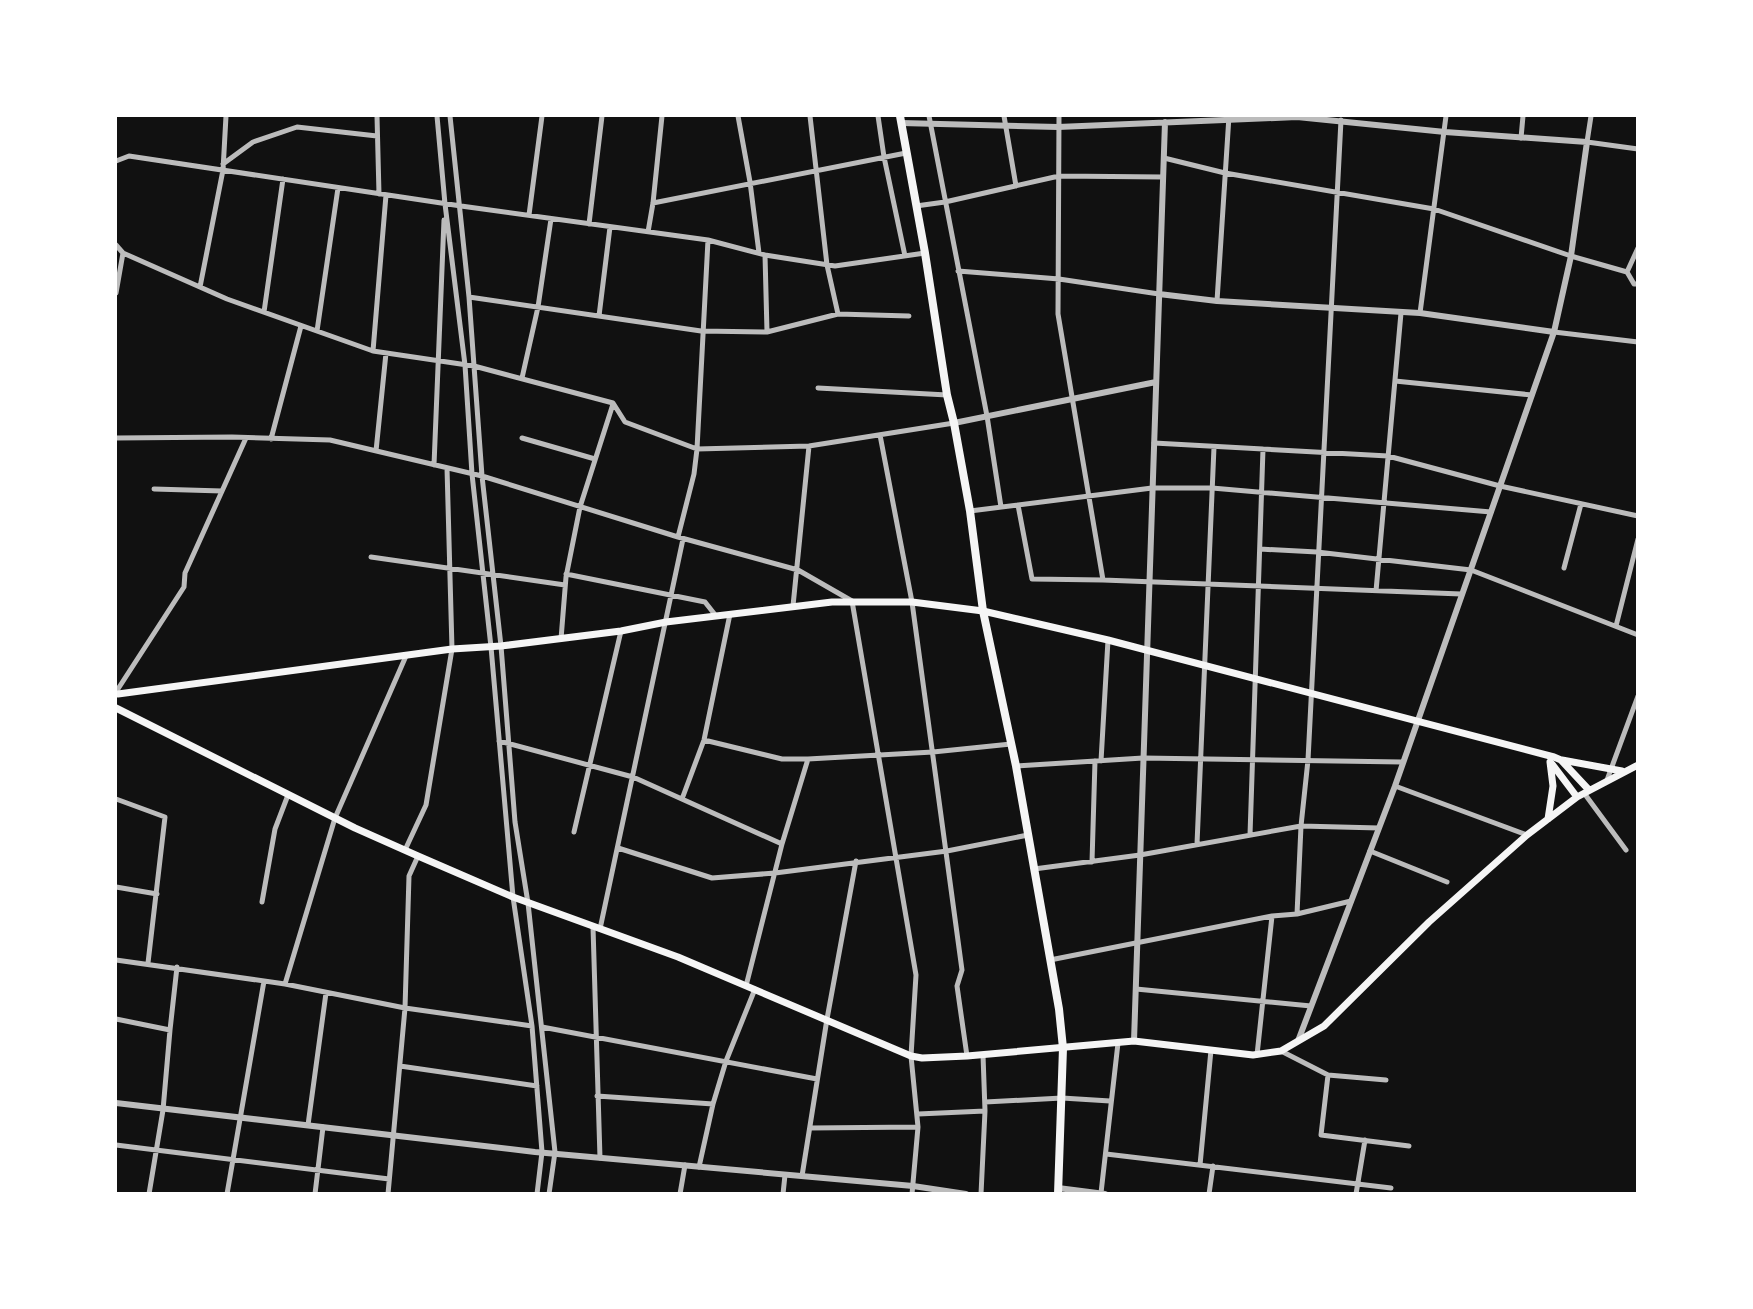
<svg xmlns="http://www.w3.org/2000/svg" width="1753" height="1309" font-family="'DejaVu Sans',sans-serif">
	<style>
		.lines { fill: none; stroke-linecap: round; stroke-linejoin: round }
		.minor { stroke: #bcbcbc; stroke-width: 5 }
		.tertiary { stroke: #bcbcbc; stroke-width: 6 }
		.secondary { stroke: #f5f5f5; stroke-width: 7 }
		.primary { stroke: #f5f5f5; stroke-width: 8 }
	</style>
	<rect width="100%" height="100%" fill="#111"/>
	<g class="lines">
		<path class="minor" d="M377,116L379,194
			M437,116L445,204L465,365L472,474L491,647L513,897L532,1026L542,1152L537,1194
			M450,116L469,297L482,476L501,646L515,822L528,903L555,1152L549,1194
			M738,116L750,182L759,253
			M810,116L827,265L838,314
			M878,116L884,157L905,256
			M929,116L987,416L1001,507
			M1004,116L1016,186
			M1059,116L1058,314L1103,580
			M1591,116L1587,142L1638,149
			M1521,138L1523,116
			M1164,158L1225,173L1434,209L1571,256L1627,272L1634,284H1638
			M116,161L129,156L461,206L708,240L765,255L835,266L925,253
			M223,164L253,142L297,127L377,136
			M653,203L906,153
			M916,206L945,202L1059,176L1163,177
			M529,215L542,116
			M589,224L602,116
			M648,232L653,203L662,116
			M116,245L123,253L227,299L373,351L474,366L613,403L625,422L697,449L809,446L954,423
			M765,255L767,332
			M958,271L1059,279L1159,294
			M1627,272L1638,248
			M200,287L223,170L226,116
			M116,293L123,253
			M469,297L701,331L767,332L838,314L909,316
			M1217,301L1229,116
			M264,312L283,179
			M1420,313L1446,116
			M599,316L610,227
			M317,331L338,188
			M1554,332L1638,342
			M373,351L386,195
			M522,378L538,307L551,219
			M1395,381L1532,395
			M818,388L947,395
			M880,435L912,602L962,970L957,986L967,1056
			M116,438L232,437L330,440L482,476L678,537L798,570L852,601L916,975L911,1056L918,1127L912,1194
			M522,438L595,459
			M271,439L301,326
			M1154,443L1388,456L1500,486L1638,516
			M376,451L386,353
			M434,465L444,220
			M154,489L222,491
			M1018,505L1032,579L1103,580L1461,594
			M970,511L1152,488H1212L1491,512
			M678,537L694,474L697,449L708,240
			M1260,549L1317,552L1471,570L1638,635
			M371,557L565,585
			M1564,568L1581,504
			M566,574L705,602L716,616
			M1376,591L1401,313
			M793,606L809,446
			M1616,626L1638,539
			M561,639L566,577L580,507L613,404
			M116,692L184,587L185,573L246,438
			M704,740L782,759H808
			M499,741L633,777L782,844
			M1101,761L1108,640
			M1016,766L1143,758L1402,762
			M1607,780L1638,696
			M1395,786L1527,835
			M1584,793L1626,850
			M116,799L165,817L148,963
			M682,799L704,740L730,614
			M574,832L621,631
			M1250,835L1263,449
			M1197,844L1214,447
			M618,848L712,878L775,873L947,851L1028,835
			M405,850L426,805L452,649L447,468
			M1370,851L1447,882
			M1092,862L1095,761
			M1034,869L1140,855L1301,826L1379,828
			M116,887L157,894
			M262,902L275,829L288,795
			M1297,914L1301,826L1308,760L1341,120
			M593,927L600,1158
			M600,929L683,539
			M116,960L285,984L405,1008L532,1026
			M1050,960L1272,916L1297,914L1351,901
			M285,984L335,818L406,656
			M746,986L782,844L808,759L933,752L1011,744
			M1136,989L1311,1006
			M116,1019L170,1030L163,1110L149,1194
			M542,1027L817,1079
			M170,1030L177,967
			M1281,1051L1328,1075L1321,1135L1409,1146
			M1257,1055L1272,916
			M400,1066L537,1086
			M1328,1075L1386,1080
			M597,1096L713,1104
			M985,1102L1062,1098L1110,1101
			M918,1114L985,1111
			M308,1125L326,993
			M810,1128L918,1127
			M116,1145L389,1179
			M1106,1154L1391,1188
			M1200,1165L1211,1050
			M699,1167L713,1104L726,1061L755,989
			M802,1176L827,1019L856,861
			M1101,1193L1118,1043
			M227,1194L264,981
			M315,1194L323,1127
			M388,1194L405,1008L409,876L418,856
			M680,1194L685,1165
			M783,1194L785,1175
			M981,1194L985,1111L983,1055
			M1209,1194L1213,1166
			M1356,1194L1365,1140"/>
		<path class="tertiary" d="M901,123L1058,127L1297,117L1445,132L1587,142L1571,256L1554,332L1395,786L1298,1041
			M1159,294L1217,301L1420,313L1554,332
			M954,423L1156,382
			M1134,1041L1165,122
			M116,1103L535,1152L913,1186L966,1194
			M1058,1188L1105,1194"/>
		<path class="secondary" d="M118,694L452,649L501,646L621,631L666,622L832,602H912L983,611L1108,640L1554,757L1561,760L1589,790
			M116,708L355,828L418,856L513,897L678,957L911,1056L922,1058L967,1056L1134,1041L1253,1055L1281,1051L1324,1026L1429,922L1527,835L1577,797L1638,765
			M1562,760L1622,771
			M1552,764L1577,797
			M1548,819L1553,786L1550,762"/>
		<path class="primary" d="M900,116L925,253L947,395L954,423L970,511L983,611L1016,766L1059,1009L1063,1048L1058,1194"/>
	</g>
	<rect width="1753" height="1309" fill="none" stroke="#ffffff" stroke-width="234"/>
</svg>
